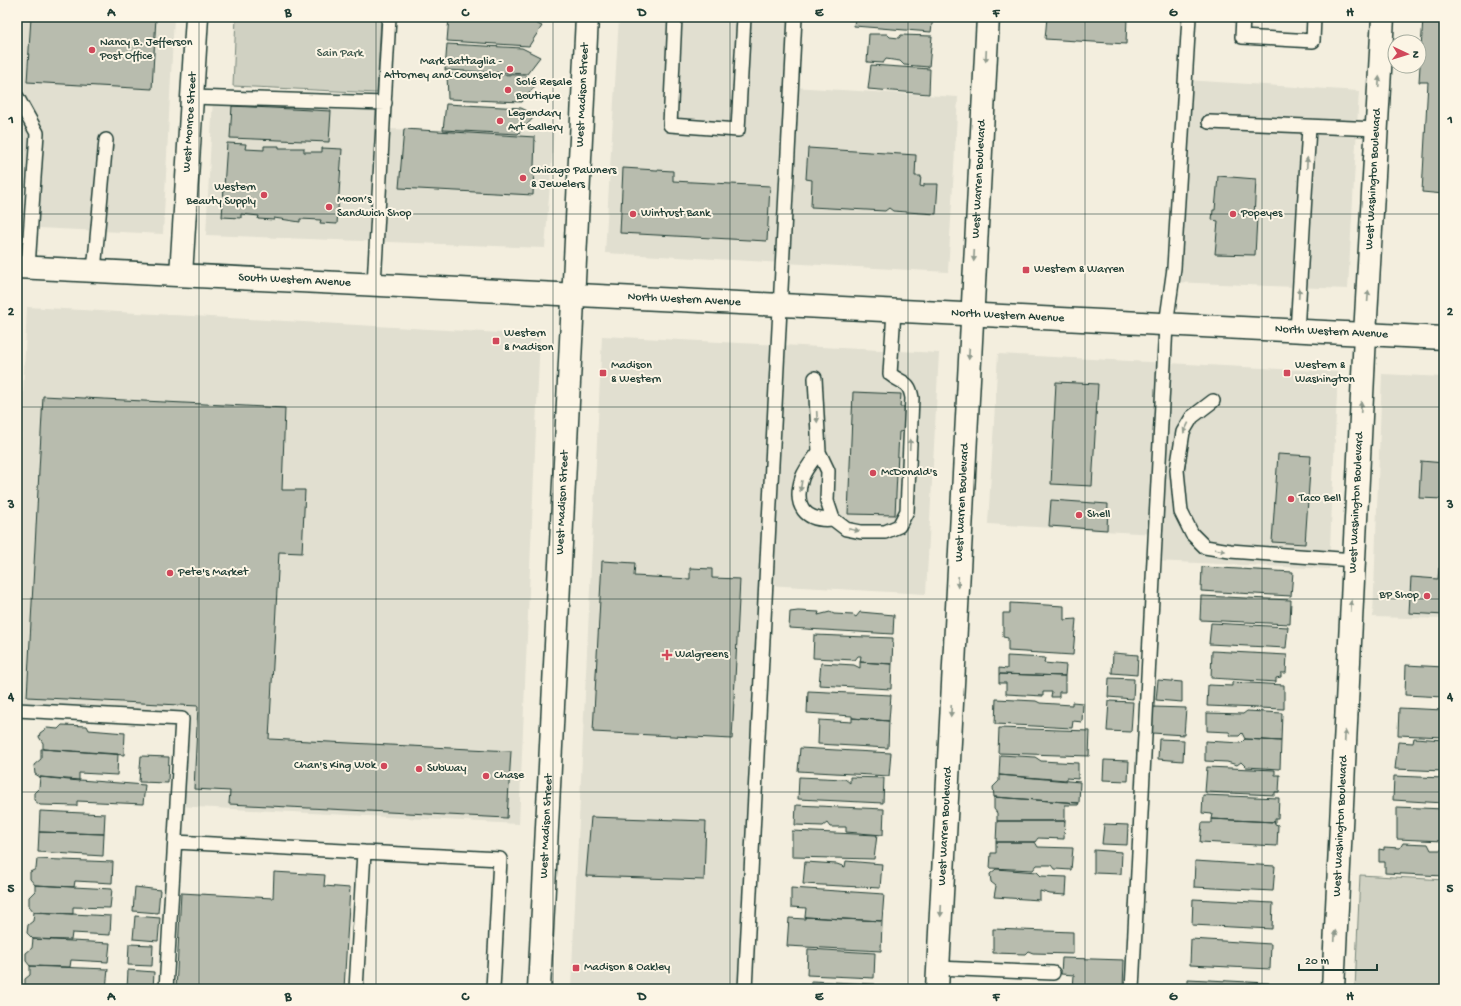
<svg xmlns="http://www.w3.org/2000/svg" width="1461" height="1006" font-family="'Gochi Hand',sans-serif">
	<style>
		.built { fill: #e1dfd0 }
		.green { fill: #d0d1c2; stroke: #78877b }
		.building { fill: #b8bcae; stroke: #1f3d34 }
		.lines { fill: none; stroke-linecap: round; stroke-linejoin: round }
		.lane-casing { stroke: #1f3d34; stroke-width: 16 }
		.street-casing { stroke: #1f3d34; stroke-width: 25 }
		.secondary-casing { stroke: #1f3d34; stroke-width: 25 }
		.lane { stroke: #fcf5e5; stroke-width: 13 }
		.street { stroke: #fcf5e5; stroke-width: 22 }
		.secondary { stroke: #fcf5e5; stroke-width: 22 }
		.oneway { fill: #8e998c }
		.grid { fill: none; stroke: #1f3d34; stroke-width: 1; stroke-opacity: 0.55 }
		.poi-dot { fill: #d1495b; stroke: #fcf5e5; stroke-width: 1.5 }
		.labels { text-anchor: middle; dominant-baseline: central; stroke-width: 4; stroke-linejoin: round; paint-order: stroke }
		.poi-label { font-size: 12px; fill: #1f3d34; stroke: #fcf5e5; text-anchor: start }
		.park-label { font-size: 12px; fill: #425b50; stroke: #fcf5e5 }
		.street-label { font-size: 12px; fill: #1f3d34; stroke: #fcf5e5 }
		.neatline { fill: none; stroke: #1f3d34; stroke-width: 1.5 }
		.grid-label { font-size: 13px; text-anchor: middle; font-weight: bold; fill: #1f3d34 }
	</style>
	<rect width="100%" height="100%" fill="#f3eede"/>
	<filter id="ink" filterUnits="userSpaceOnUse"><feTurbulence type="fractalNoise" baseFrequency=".025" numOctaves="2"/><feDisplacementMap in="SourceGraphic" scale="8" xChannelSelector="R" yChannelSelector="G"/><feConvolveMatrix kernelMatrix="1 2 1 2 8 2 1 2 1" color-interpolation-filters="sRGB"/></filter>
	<g filter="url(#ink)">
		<path class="built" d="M17,17H174L163,234L17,227Z
			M619,17H795L792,87L958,97L948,272L605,253Z
			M1185,80L1359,91L1348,289L1172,282Z
			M213,97L385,103L383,129L554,132L545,248L206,235Z
			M27,307L540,335L519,824L177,806L181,719L17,710V527Z
			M602,336L939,353L926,594L766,585L745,989H571Z
			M998,354L1338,372L1329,569L1154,561L1155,534L988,524Z
			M1382,374L1444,377V619L1373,617Z"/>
		<path class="green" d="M236,17H381L377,93L233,86Z
			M1360,875L1444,880V989H1355Z"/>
		<path class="building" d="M31,17H156L152,89L27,82Z
			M449,17L525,18L542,26L529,46L447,41Z
			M855,17H933L931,32L854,26Z
			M1047,17H1127L1126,44L1045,39Z
			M1423,17H1444V194L1422,192L1428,82H1419Z
			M869,34H887L890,37L899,38L901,35L932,36L929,67L904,65L900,61L886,59L883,63L867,62Z
			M447,44L522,48L540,57L527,74L445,70Z
			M871,65L930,69L929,94L868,89Z
			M447,74L524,75L539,81L522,102L448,99Z
			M446,104L521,108L536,115L518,134L443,130Z
			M232,106L331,111L329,142L230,138Z
			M404,129L535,137L533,195L399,188Z
			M227,143L246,144L245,149L264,150V146H279V148H304V152H322V148L342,149L337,224L320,223L321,220L300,219V222L274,218V220L258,219L259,216L241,214V218L222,217Z
			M808,148L916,155L915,176H921L920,186L924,187V184H938L936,214L893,211L889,208L885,211L811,207L812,180L806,179Z
			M623,168L673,171V181L770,186L767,241L620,233Z
			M1218,176L1256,179L1254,218H1257L1255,255L1215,254L1218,221L1212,220L1213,210H1215Z
			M1056,382L1098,384L1092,486L1051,484Z
			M853,392L901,394L900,407H907L906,431L899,432L895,515L848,514Z
			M43,396L285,408L282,490H305L302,553L279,552L269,739L511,751L507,818L229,804L230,791L194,789L198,706L27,697Z
			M1278,454L1311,456L1305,544L1272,542Z
			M1421,461L1444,463V499L1419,498Z
			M1051,500L1108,504L1107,530L1049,526Z
			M602,561L635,563L634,576L690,579V568L712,569V578L740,579L732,739L593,732Z
			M1202,567L1293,572L1291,596L1201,591Z
			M1439,568H1444V615L1409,613L1411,577L1438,579Z
			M1201,596L1291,600L1290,624L1200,620Z
			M1010,603L1064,606V620L1076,619L1073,655L1008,651V638L1003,637V613H1010Z
			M798,611L819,612L818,615L830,612L834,614L853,615L856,617L860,612L894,615L893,634L789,628L790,612Z
			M1211,623L1288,627L1286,648L1209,644Z
			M814,635L893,638L892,664L860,662L861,656H858L855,660L813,658Z
			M1212,651L1287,655L1286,673H1281V677L1276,678V682L1211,678Z
			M1113,653L1138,655L1137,675L1112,673Z
			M1007,656L1045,658L1044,663L1066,665L1065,676L999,674V668L1007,669Z
			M860,662L892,664L891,689L819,685L821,663L854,665L860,668Z
			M1406,665L1444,667V697L1405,695Z
			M999,674L1065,676V692H1059V697H1051L1052,692H1043V696L1006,694V683H999Z
			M1109,678L1134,679L1133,699L1108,697Z
			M1158,680L1182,682V702L1156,700Z
			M1232,682L1284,685V709L1207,706L1208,685L1232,686Z
			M808,691L891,695L889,721L852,718V716L807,713Z
			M996,699L1036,701L1040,703L1072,705V702L1083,703L1082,722L1073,721L1072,728L995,724Z
			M1109,701L1133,702L1131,732L1107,731Z
			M1153,707L1186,708L1184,735L1152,733Z
			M1399,708L1444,710V737L1398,735Z
			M1247,711L1282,713L1281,741L1245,739L1242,733L1239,736H1231L1229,732L1207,731V713L1243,714Z
			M852,718L889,721L888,748L818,744L819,720L852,722Z
			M62,725L87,726L89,730L125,733L124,755L43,749V743L39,737L40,733L47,728L58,729Z
			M999,728L1090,731L1089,756L998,753Z
			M1414,738L1444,740V771L1395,769L1398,742L1413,743Z
			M1159,739L1184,740L1183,761L1158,759Z
			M1245,739L1281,741L1280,769L1246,767L1241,762L1237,765L1227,762L1205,761V741L1241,743Z
			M800,748L891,753L889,776L798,771Z
			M41,749L118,754L117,775L79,773V781L40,777L35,774L34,765L41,759Z
			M1000,755L1035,757L1041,761L1078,763V779L1066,778V780L999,775Z
			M141,756L169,757L168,783L139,782Z
			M1104,760L1129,761L1128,781L1103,780Z
			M1207,767L1275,770V775H1280L1279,792H1275V795L1205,792Z
			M999,775L1080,782L1079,803L994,797L993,787L999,781Z
			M1394,776L1444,778V803L1393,800Z
			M40,777L145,785L143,804L77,801V806L40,805L34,800V793L39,788Z
			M799,777L845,779L850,783V777L884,778L883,803L798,799Z
			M1203,795L1279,798L1278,819H1275V822L1211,819L1212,814L1202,813Z
			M994,797L1079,803L1078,805H1065V821H997V813L994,809Z
			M796,805L884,809L883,835L846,832V827H830L827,823L823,826L795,825Z
			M1397,807L1444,809V841L1397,839Z
			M40,811L105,814L104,834L39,832Z
			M591,817L706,821L704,880L586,876Z
			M1211,819L1275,822V824L1278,825L1277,846L1200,842L1202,823H1211Z
			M997,821H1065L1064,839L1038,838L1035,842H996Z
			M1104,824L1128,825L1127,845L1102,844Z
			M792,831L877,835L874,859L792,857Z
			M39,832L104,834L103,856L38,852Z
			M996,842H1035L1038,847L1073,848L1071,870L1055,869L1052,865H1037L1033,870L990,868L991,853H996Z
			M1403,843L1428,844L1431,850H1444V876L1385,873V862H1379V849L1384,850V847L1400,848Z
			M1094,850L1122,852L1121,874L1094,873Z
			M37,859L113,862L112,883L75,881L74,887L35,885L30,879V872L36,869Z
			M846,861L882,864L880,888L803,884L805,862L837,864L845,867Z
			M1195,861L1275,866L1273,891L1194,887Z
			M996,869L1037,872L1041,876L1067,877L1066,895L1050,894L1040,891V900L994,897L996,886L991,882L990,874Z
			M274,872L325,875L324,886L350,888L344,989H176L181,893L273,898Z
			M35,885L112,889L110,908L73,907V914L34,912L29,906V897L35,891Z
			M135,887L160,890L158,913L133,911Z
			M791,888L884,894L882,921L805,917L806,908L791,907Z
			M1193,899L1273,903L1272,929L1192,925Z
			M34,912L111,916L110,935L72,933L71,940L33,939L27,933L28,925L33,921Z
			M135,916L160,918L158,941L133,939Z
			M805,917L882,921L881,951L787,946L789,918L805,919Z
			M993,929L1073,932V954L1033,953L1028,951L1025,954L993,953Z
			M33,939L110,943L108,962L71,960L70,967L30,966L26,961V953L32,948Z
			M1191,939L1271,944L1270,969L1190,965Z
			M129,944L153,945L152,966L128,965Z
			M808,949L875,953L874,978L807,975Z
			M1062,958L1124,960L1123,989H1073L1074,975L1061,974Z
			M30,966L108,969L106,989L69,987V989H27L25,987V979L30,975Z
			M128,970L154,972L153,989H127Z
			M1188,979L1269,983L1268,989H1188Z
			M811,981L875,984V989H811Z"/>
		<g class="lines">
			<g class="lane-casing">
				<path id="lane" d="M675,17L670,125L738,130L744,17
					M1243,17L1242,37L1313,41L1314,17
					M17,97L37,133L28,267
					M192,97L385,103
					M1209,122L1377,129
					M94,271L106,140
					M374,284L389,17
					M1297,332L1309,127
					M815,378L819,452L828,471L827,501L833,519L846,529L861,532H885L899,526L907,511L912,398C909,380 902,384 890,374L894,311
					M1213,401L1192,417L1183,432L1177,470L1181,512L1192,534L1205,547L1230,551L1354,560
					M819,452C813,460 805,469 802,478C793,506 805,522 833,519
					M17,710L182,719L166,989
					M175,842L364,852L356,989
					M364,852L500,859L493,989
					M938,968L1053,973
					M745,989L795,17
					M1132,989L1166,325L1174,268L1189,17"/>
			</g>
			<g class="street-casing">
				<g id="street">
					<path id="s1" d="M181,275L197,17"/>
				</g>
			</g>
			<g class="secondary-casing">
				<g id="secondary">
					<path id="s2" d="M17,267L1444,338"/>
					<path id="s3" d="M539,989L587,17"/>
					<path id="s4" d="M937,989L988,17"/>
					<path id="s5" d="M1333,989L1365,335L1383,17"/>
				</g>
			</g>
			<use href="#lane" class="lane"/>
			<use href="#street" class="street"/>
			<use href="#secondary" class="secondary"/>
		</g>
		<defs><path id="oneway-solid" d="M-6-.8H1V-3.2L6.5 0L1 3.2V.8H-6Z"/></defs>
		<g class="oneway">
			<use href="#oneway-solid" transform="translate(986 56) rotate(93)"/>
			<use href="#oneway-solid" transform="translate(1379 82) rotate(-87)"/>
			<use href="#oneway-solid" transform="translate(1307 163) rotate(-87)"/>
			<use href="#oneway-solid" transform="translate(974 256) rotate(93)"/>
			<use href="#oneway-solid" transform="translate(1299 293) rotate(-87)"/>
			<use href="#oneway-solid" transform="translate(1368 296) rotate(-86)"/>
			<use href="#oneway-solid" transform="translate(969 354) rotate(93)"/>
			<use href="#oneway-solid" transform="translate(1361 407) rotate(-87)"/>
			<use href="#oneway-solid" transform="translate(817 417) rotate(87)"/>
			<use href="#oneway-solid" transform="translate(1186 428) rotate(116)"/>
			<use href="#oneway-solid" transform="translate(910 444) rotate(-87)"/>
			<use href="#oneway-solid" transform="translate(801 486) rotate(99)"/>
			<use href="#oneway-solid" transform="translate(854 530) rotate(12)"/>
			<use href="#oneway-solid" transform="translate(1220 550) rotate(10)"/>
			<use href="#oneway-solid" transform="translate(958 582) rotate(93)"/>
			<use href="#oneway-solid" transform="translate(1351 606) rotate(-87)"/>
			<use href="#oneway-solid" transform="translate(951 711) rotate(93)"/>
			<use href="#oneway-solid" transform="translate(1345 736) rotate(-87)"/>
			<use href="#oneway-solid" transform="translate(941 911) rotate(93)"/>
			<use href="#oneway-solid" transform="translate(1335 936) rotate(-87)"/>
		</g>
	</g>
	<path class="grid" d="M199,17V989M376,17V989M553,17V989M730,17V989M908,17V989M1085,17V989M1262,17V989M17,214H1444M17,407H1444M17,599H1444M17,792H1444"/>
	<g class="poi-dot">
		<circle cx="92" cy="50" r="4"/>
		<circle cx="510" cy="69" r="4"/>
		<circle cx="508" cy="90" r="4"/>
		<circle cx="500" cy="121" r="4"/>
		<circle cx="523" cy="178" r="4"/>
		<circle cx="264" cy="195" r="4"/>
		<circle cx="329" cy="207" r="4"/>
		<circle cx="633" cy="214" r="4"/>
		<circle cx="1233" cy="214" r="4"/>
		<rect x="1022" y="266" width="8" height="8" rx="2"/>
		<rect x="492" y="337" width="8" height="8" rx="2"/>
		<rect x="599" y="369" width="8" height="8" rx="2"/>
		<rect x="1283" y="369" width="8" height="8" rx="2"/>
		<circle cx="873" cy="473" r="4"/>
		<circle cx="1291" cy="499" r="4"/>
		<circle cx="1079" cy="515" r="4"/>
		<circle cx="170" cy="573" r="4"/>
		<circle cx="1427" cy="596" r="4"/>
		<path d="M665 649h4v4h4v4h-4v4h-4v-4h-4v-4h4z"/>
		<circle cx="384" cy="766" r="4"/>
		<circle cx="419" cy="769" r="4"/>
		<circle cx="486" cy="776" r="4"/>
		<rect x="572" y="964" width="8" height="8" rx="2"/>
	</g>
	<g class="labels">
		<g class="poi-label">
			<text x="100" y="43">Nancy B. Jefferson<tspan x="100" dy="14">Post Office</tspan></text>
			<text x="502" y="62" text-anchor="end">Mark Battaglia -<tspan x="502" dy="14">Attorney and Counselor</tspan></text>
			<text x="516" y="83">Solé Resale<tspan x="516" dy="14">Boutique</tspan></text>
			<text x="508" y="114">Legendary<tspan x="508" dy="14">Art Gallery</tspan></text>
			<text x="531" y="171">Chicago Pawners<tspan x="531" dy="14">&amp; Jewelers</tspan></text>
			<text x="256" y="188" text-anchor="end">Western<tspan x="256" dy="14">Beauty Supply</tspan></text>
			<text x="337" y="200">Moon’s<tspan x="337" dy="14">Sandwich Shop</tspan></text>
			<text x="641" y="214">Wintrust Bank</text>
			<text x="1241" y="214">Popeyes</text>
			<text x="1034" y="270">Western &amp; Warren</text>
			<text x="504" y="334">Western<tspan x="504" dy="14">&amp; Madison</tspan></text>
			<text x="611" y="366">Madison<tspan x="611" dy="14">&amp; Western</tspan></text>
			<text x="1295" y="366">Western &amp;<tspan x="1295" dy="14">Washington</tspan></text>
			<text x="881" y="473">McDonald's</text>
			<text x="1299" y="499">Taco Bell</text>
			<text x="1087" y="515">Shell</text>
			<text x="178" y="573">Pete's Market</text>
			<text x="1419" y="596" text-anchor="end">BP Shop</text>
			<text x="675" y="655">Walgreens</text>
			<text x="376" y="766" text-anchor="end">Chan's King Wok</text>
			<text x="427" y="769">Subway</text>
			<text x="494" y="776">Chase</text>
			<text x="584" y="968">Madison &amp; Oakley</text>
		</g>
		<g class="park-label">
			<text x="340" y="54">Sain Park</text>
		</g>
		<g class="street-label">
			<text stroke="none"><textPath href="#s3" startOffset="895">West Madison Street</textPath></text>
			<text stroke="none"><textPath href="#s1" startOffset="153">West Monroe Street</textPath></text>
			<text stroke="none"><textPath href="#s4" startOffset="811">West Warren Boulevard</textPath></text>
			<text stroke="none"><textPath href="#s5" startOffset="811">West Washington Boulevard</textPath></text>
			<text stroke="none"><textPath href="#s2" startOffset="278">South Western Avenue</textPath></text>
			<text stroke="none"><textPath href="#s2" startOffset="668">North Western Avenue</textPath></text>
			<text stroke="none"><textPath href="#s2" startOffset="992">North Western Avenue</textPath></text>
			<text stroke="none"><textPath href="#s2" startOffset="1316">North Western Avenue</textPath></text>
			<text stroke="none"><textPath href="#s3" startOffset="487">West Madison Street</textPath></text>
			<text stroke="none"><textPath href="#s4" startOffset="487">West Warren Boulevard</textPath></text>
			<text stroke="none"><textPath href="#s5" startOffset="487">West Washington Boulevard</textPath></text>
			<text stroke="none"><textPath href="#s3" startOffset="163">West Madison Street</textPath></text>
			<text stroke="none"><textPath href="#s4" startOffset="163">West Warren Boulevard</textPath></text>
			<text stroke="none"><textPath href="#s5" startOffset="163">West Washington Boulevard</textPath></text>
		</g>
	</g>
	<rect width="1461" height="1006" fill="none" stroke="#fcf5e5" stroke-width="44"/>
	<g transform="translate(1407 54) rotate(94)"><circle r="19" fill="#fcf5e5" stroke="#a4ab9e"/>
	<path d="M0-3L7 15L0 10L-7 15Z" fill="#d1495b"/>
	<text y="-6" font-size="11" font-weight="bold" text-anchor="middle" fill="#1f3d34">N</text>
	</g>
	<path d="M1299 964v6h78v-6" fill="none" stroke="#1f3d34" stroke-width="2"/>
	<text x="1305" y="964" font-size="12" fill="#1f3d34" stroke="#fcf5e5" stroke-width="3" paint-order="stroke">20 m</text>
	<rect x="22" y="22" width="1417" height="962" class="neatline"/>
	<g class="grid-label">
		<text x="111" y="16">A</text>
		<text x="288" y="16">B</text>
		<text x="465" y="16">C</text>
		<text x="642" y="16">D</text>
		<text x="819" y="16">E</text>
		<text x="996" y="16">F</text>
		<text x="1173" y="16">G</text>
		<text x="1350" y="16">H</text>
		<text x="11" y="123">1</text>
		<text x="1450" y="123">1</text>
		<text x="11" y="315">2</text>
		<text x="1450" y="315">2</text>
		<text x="11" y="508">3</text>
		<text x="1450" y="508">3</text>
		<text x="11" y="700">4</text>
		<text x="1450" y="700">4</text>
		<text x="11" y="892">5</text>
		<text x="1450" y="892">5</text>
		<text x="111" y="1000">A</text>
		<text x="288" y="1000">B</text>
		<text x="465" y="1000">C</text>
		<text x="642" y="1000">D</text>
		<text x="819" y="1000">E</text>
		<text x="996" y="1000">F</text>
		<text x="1173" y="1000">G</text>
		<text x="1350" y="1000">H</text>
	</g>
</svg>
